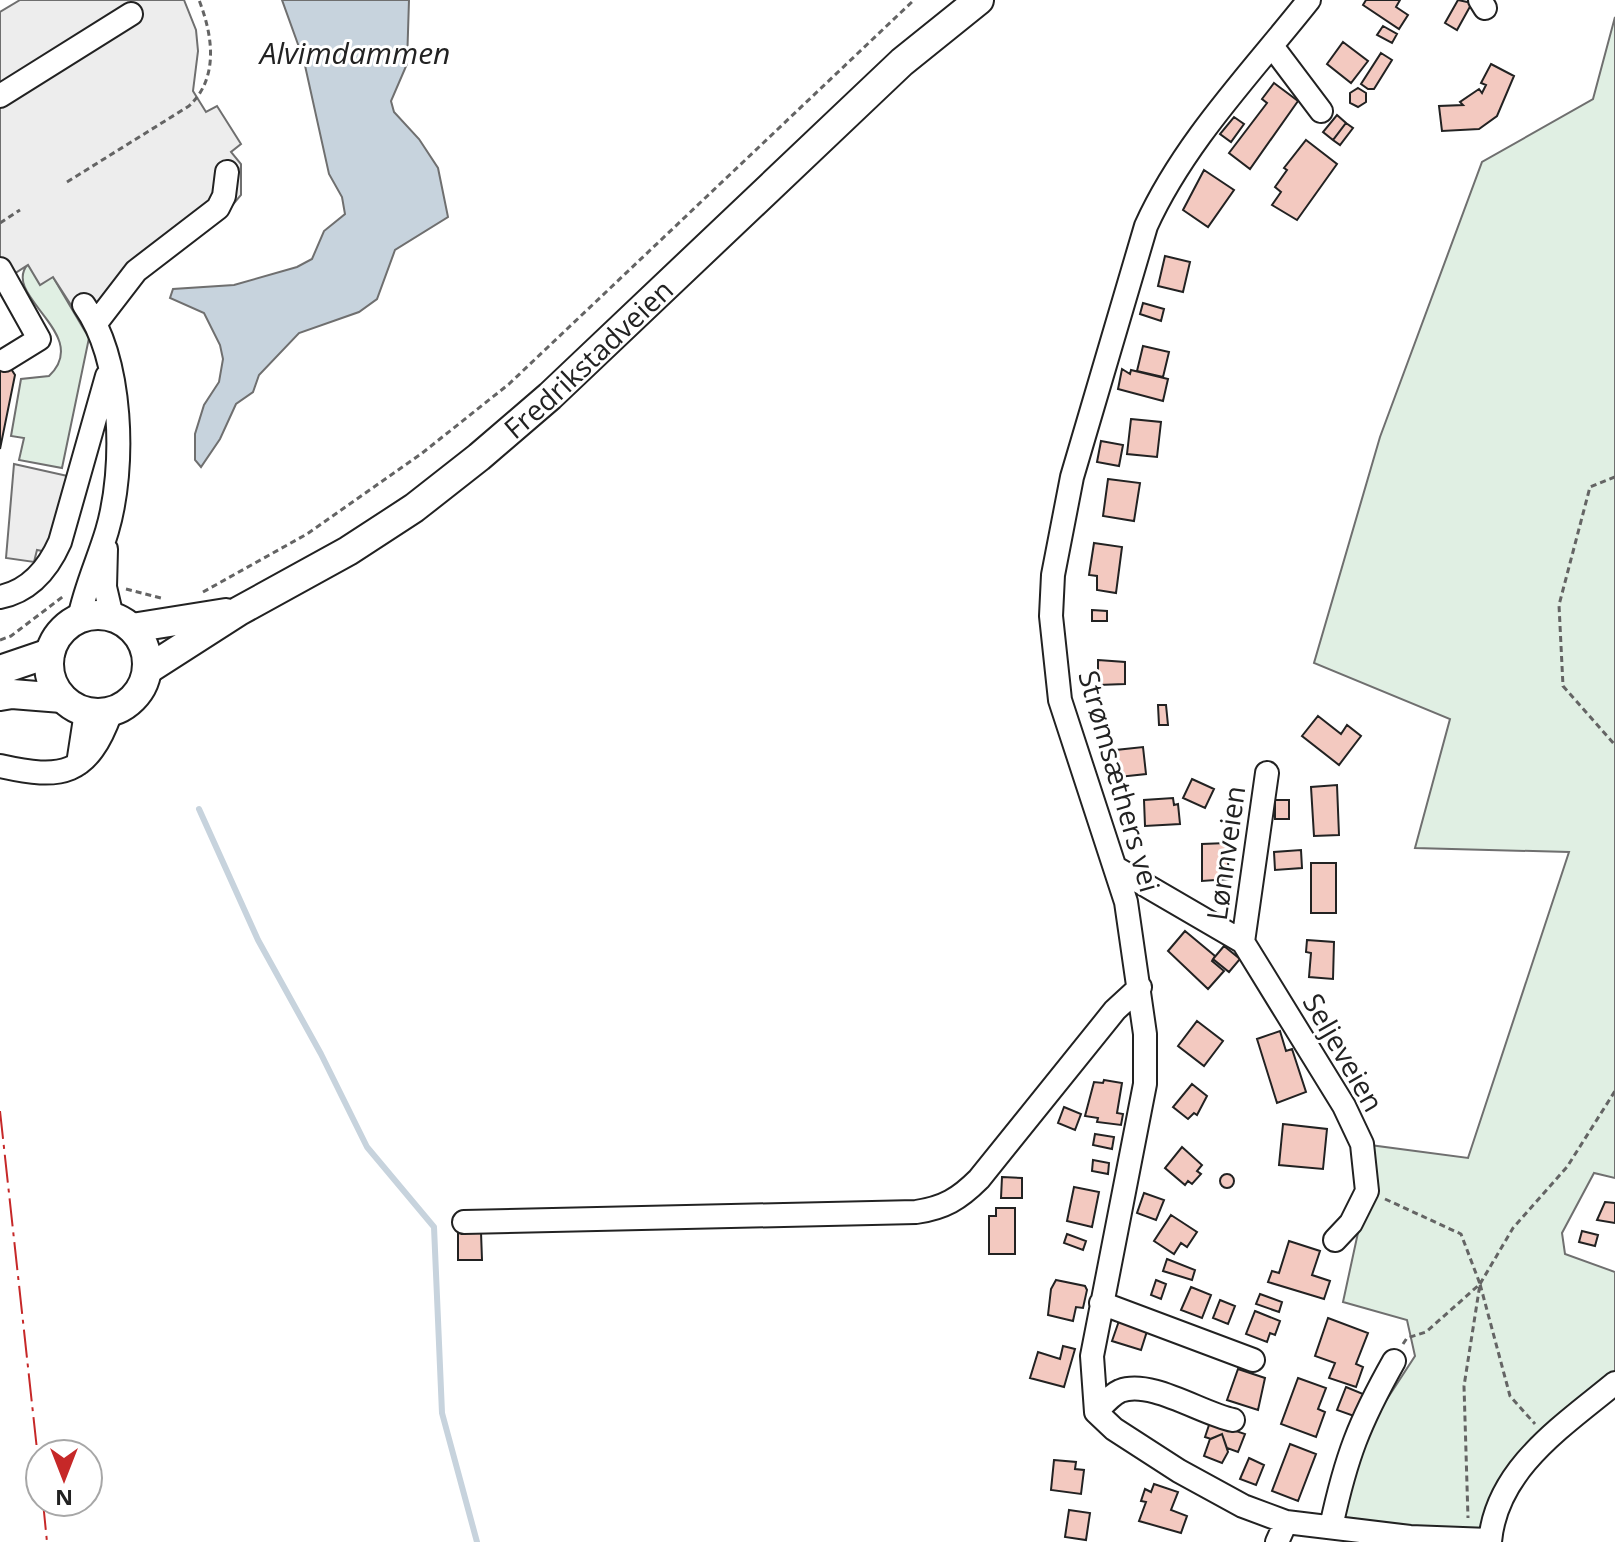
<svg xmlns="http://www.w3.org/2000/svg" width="1615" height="1542" font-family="'Open Sans',sans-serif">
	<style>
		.green { fill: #e0efe3; stroke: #6f6f6f; stroke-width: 2 }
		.parking { fill: #ededed; stroke: #6f6f6f; stroke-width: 2 }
		.water { fill: #c7d3dd; stroke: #6f6f6f; stroke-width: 2 }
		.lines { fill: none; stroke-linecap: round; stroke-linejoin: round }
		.stream { stroke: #c7d3dd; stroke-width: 6 }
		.building { fill: #f3c9c0; stroke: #222; stroke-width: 2 }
		.minor-casing { stroke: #222; stroke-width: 26 }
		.major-casing { stroke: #222; stroke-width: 32 }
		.path { stroke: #646464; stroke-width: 3; stroke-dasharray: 6 4; stroke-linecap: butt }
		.minor { stroke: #fff; stroke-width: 22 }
		.major { stroke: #fff; stroke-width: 28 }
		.power { stroke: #c62828; stroke-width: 2; stroke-dasharray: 28 6 4 6; stroke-linecap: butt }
		.labels { text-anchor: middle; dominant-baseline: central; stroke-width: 6; stroke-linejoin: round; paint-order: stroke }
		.street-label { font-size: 28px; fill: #222; stroke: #fff }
		.water-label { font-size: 30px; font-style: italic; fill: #222; stroke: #fff }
	</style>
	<rect width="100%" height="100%" fill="#fff"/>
	<path class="green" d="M1615,17V1178L1594,1173L1562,1233L1565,1254L1615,1272V1385L1534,1451L1489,1540L1331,1527L1359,1442L1415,1356L1407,1320L1343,1302L1367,1191L1362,1144L1468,1158L1569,852L1415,848L1450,719L1314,663L1380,437L1482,162L1593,99Z
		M28,264L53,277L89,338L62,468L19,460L24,438L11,436L21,379L49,376C93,334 0,296 28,264Z"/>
	<path class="parking" d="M20,0H184L196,30L198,51L193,91L206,112L217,106L241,144L231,152L241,164V195L225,214L80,319L53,277L40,285L28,265L0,283V12Z
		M14,464L72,477L52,553L37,550L34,562L6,558Z"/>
	<path class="water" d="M282,0H409L407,64L391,101L394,112L419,139L438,168L448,217L395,250L377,299L359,312L299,333L259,375L253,392L236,404L220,439L201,467L195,460V434L204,405L219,382L223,359L220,345L204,313L170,298L173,289L234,285L297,267L312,259L324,231L345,214L342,197L329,174L304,61Z"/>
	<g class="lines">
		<path class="stream" d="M199,809L258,940L321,1054L367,1147L434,1227L442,1413L477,1542"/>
	</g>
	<path class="building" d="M1366,0H1400L1396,7L1408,15L1399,29L1363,5Z
		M1458,0L1472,3L1457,30L1445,23Z
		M1383,26L1397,34L1392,43L1377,35Z
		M1343,42L1368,61L1351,83L1327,64Z
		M1381,53L1392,60L1374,89H1368L1361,84Z
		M1491,64L1514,76L1497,116L1479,129L1442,131L1439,106L1463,105L1460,102L1479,89L1482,93L1486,85L1481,83Z
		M1274,83L1298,101L1250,169L1229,153L1267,103L1262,99Z
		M1358,88L1366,93V102L1358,107L1350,103V93Z
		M1337,115L1346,123L1333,140L1323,132Z
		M1234,117L1244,124L1231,142L1220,134Z
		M1346,123L1353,128L1340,145L1333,140Z
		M1306,140L1337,164L1297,220L1272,205L1281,192L1275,187L1287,170L1284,168Z
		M1204,170L1234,190L1208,227L1183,210Z
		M1165,256L1190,262L1183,292L1158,286Z
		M1143,303L1164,309L1161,321L1140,314Z
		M1143,346L1169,352L1163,377L1137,371Z
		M0,352L15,375L0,449Z
		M1122,369L1130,374L1131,370L1168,379L1163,401L1118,389Z
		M1131,419L1161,422L1157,457L1127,454Z
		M1101,441L1123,445L1119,466L1097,462Z
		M1108,479L1140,483L1134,521L1103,516Z
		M1094,543L1122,547L1116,593L1097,590V576L1089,575Z
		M1092,610L1107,611V621H1092Z
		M1098,660L1125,662V684L1098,685Z
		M1158,705H1166L1168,725H1159Z
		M1318,716L1341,734L1347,725L1361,736L1339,765L1302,736Z
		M1143,747L1146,774L1119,777L1116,750Z
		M1192,779L1214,789L1205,808L1183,798Z
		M1337,785L1339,835L1314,836L1311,787Z
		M1173,798L1174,805L1178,804L1180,824L1145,826L1144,800Z
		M1275,800H1289V819H1275Z
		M1227,843L1229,879L1202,881V844Z
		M1301,850L1302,868L1275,870L1274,852Z
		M1311,863H1336V913H1311Z
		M1185,931L1215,956L1212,961L1224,971L1208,989L1168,951Z
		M1307,940L1334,942L1333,979L1309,977L1311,953L1306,952Z
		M1224,946L1240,959L1229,972L1213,959Z
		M1197,1021L1223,1041L1204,1066L1178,1046Z
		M1280,1031L1286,1051L1292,1049L1306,1092L1277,1103L1257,1039Z
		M1104,1080L1122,1083L1117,1113L1123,1114L1121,1125L1097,1122L1098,1118L1085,1116L1094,1082L1103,1083Z
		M1192,1084L1207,1096L1197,1115L1194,1113L1188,1119L1173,1107Z
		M1064,1107L1081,1114L1075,1130L1058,1123Z
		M1283,1124L1327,1129L1323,1169L1279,1165Z
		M1095,1134L1114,1137L1112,1149L1093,1145Z
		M1182,1147L1202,1165L1197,1171L1201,1174L1192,1184L1188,1181L1185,1185L1165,1168Z
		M1093,1160L1109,1163L1108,1174L1092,1171Z
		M1220 1181a7 7 0 1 1 14 0a7 7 0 1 1-14 0Z
		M1002,1177L1022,1178V1198H1001Z
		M1074,1187L1099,1192L1092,1227L1067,1221Z
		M1144,1193L1164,1200L1156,1220L1137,1213Z
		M1605,1202L1615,1203V1223L1597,1220Z
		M996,1208H1015V1254H989V1216H996Z
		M1171,1215L1197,1232L1187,1247L1181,1243L1174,1254L1154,1241Z
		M1582,1231L1598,1235L1595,1246L1579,1242Z
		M481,1232L482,1260H458V1233Z
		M1067,1234L1086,1241L1083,1250L1064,1243Z
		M1289,1241L1320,1251L1312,1275L1330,1281L1324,1299L1268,1282L1272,1271L1279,1273Z
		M1167,1259L1195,1270L1192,1280L1163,1271Z
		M1056,1280L1085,1286L1087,1290L1083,1308L1076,1307L1073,1321L1048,1315L1051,1289Z
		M1156,1280L1166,1284L1161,1299L1151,1295Z
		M1191,1287L1211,1295L1202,1318L1181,1310Z
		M1260,1294L1282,1302L1279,1312L1256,1304Z
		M1220,1300L1235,1306L1228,1324L1213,1318Z
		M1255,1311L1280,1321L1275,1335L1270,1333L1267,1342L1246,1334Z
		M1120,1318L1148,1328L1141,1350L1112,1341Z
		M1328,1318L1368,1333L1356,1364L1363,1367L1356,1387L1329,1378L1335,1363L1315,1356Z
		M1063,1346L1075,1349L1064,1387L1030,1378L1038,1352L1060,1359Z
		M1238,1369L1265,1378L1258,1410L1227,1400Z
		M1298,1378L1326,1388L1318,1409L1325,1412L1316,1437L1281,1424Z
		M1346,1387L1363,1394L1354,1416L1337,1410Z
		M1210,1422L1245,1434L1238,1452L1227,1448L1222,1434L1211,1439L1205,1437Z
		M1222,1434L1228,1452L1222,1463L1204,1456L1210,1439Z
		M1290,1444L1316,1454L1298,1501L1272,1491Z
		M1249,1458L1264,1465L1256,1485L1240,1479Z
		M1054,1460L1076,1462L1075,1469L1084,1470L1081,1494L1051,1490Z
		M1154,1484L1178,1492L1171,1510L1187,1516L1181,1533L1139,1521L1146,1502L1141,1501L1145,1489L1151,1492Z
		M1069,1510L1090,1513L1086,1540L1065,1537Z"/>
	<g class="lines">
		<g class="minor-casing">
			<path id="minor" d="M1309,0C1252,72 1184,142 1146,226L1072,477L1053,575L1051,616L1060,700L1126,902L1145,1034V1084L1092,1356L1096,1412L1114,1429L1179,1471L1243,1506L1286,1522L1410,1537L1489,1540
				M1480,0L1485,8
				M1272,46L1321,111
				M0,96L131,14
				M0,269L39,339L5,360
				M96,323L136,271L218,208L224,196L227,172
				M106,549L105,587L112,617
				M0,597C30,591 48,569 60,542L107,376
				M79,619C85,588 98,561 107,531C126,467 123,360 84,305
				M78,764L86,712
				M0,766C62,780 88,776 111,712
				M1116,868L1243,942L1344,1106L1362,1144L1367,1191L1351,1223L1335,1240
				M1243,942L1267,773
				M464,1222L916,1212C944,1208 959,1199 979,1179L1115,1010L1140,987
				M1101,1303L1253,1360
				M1096,1412C1103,1405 1111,1395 1120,1391C1151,1379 1202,1414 1233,1420
				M1331,1527C1346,1457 1359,1423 1394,1361
				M1277,1542L1286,1522
				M1490,1542C1496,1469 1563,1426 1615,1383"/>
		</g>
		<g class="major-casing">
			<g id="major">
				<circle cx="98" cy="664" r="49"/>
				<path d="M132,628L226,613"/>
				<path d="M0,670L50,653"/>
				<path id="s1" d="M147,670L239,611L348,551L414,508L479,457L550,396L902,62L979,0"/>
				<path d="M0,696L12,694L62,698"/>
			</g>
		</g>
		<path class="path" d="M67,182L189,106C219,78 213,36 199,0
			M0,223L20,210
			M1615,477L1590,487L1559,605L1563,686L1615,745
			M126,589L161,598
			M203,592L307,534L421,454L509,384L914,0
			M0,640L11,636L65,595
			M1385,1199L1461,1234L1480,1284L1464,1386L1468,1518
			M1480,1284L1513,1228L1567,1167L1615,1091
			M1403,1344L1407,1338L1426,1332L1480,1284L1510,1396L1535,1424"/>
		<use href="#minor" class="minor"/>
		<use href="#major" class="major"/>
		<path class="power" d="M0,1111L40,1477
			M43,1502L47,1542"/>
	</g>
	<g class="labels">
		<g class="street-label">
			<text stroke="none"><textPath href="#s1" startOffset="542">Fredrikstadveien</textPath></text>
			<text transform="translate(1120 781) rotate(74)">Strømsæthers vei</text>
			<text transform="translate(1225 853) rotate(-82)">Lønnveien</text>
			<text transform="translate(1344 1052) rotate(60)">Seljeveien</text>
		</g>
		<g class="water-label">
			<text x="355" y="52">Alvimdammen</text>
		</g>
	</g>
	<g transform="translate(64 1478) rotate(180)"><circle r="38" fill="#ffffff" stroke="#a7a7a7" stroke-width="2"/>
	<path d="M0-6L14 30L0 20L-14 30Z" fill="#c62828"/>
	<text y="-12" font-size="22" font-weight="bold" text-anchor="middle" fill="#222222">N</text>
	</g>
</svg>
